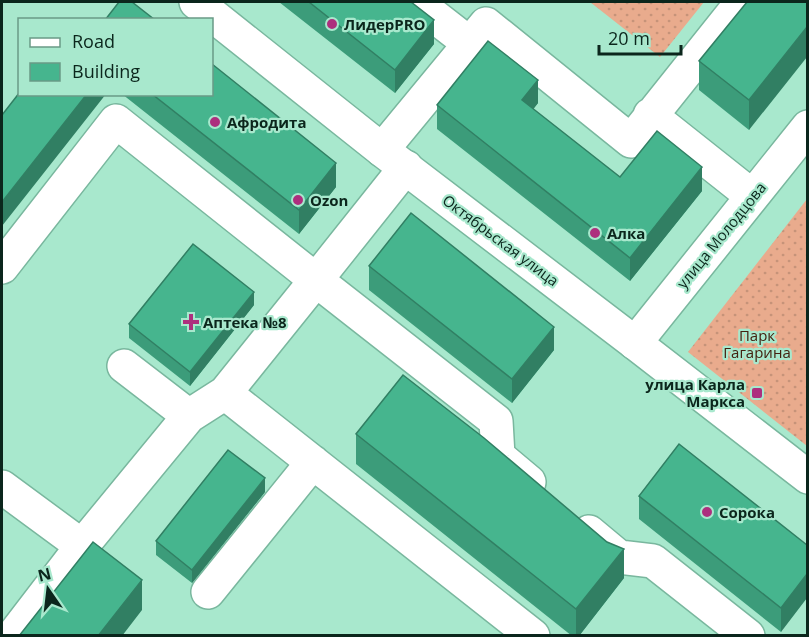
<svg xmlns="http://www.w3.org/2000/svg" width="809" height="637" font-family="'Open Sans',sans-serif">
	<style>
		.grass { fill: url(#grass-dots) }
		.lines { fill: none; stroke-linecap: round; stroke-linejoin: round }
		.minor-casing { stroke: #79b79e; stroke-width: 36 }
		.major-casing { stroke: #79b79e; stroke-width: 36 }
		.minor { stroke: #fff; stroke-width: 33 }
		.major { stroke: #fff; stroke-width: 33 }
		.wall { fill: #3c9c7a }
		.shaded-wall { fill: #317f63 }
		.building { fill: #46b58e; stroke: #317f63; stroke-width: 1.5 }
		.poi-dot { fill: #ad2f7e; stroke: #a8e8cd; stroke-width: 2 }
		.labels { text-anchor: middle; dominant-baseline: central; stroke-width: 4.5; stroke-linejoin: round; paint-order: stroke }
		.poi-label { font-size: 15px; font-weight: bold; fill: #0b261c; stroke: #a8e8cd; text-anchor: start }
		.street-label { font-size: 15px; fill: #0b261c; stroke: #a8e8cd }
		.park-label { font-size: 15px; fill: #432110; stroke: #a8e8cd }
	</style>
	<defs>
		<pattern id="grass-dots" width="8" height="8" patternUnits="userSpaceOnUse" patternTransform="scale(1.5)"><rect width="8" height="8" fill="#e9ab8d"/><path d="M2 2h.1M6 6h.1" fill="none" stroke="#c69379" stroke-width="1.8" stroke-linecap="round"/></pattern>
	</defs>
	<rect width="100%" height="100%" fill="#a8e8cd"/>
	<path class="grass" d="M590,2H704L660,57Z
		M807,199V446L688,352Z"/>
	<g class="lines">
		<g class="minor-casing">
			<path id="minor" d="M416,2L470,44
				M650,115L752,196
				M382,150L486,24L631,141L742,2
				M2,267L116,121L316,280L406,167
				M635,343L808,127
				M124,366L189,416
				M225,393L533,636
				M2,487L82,546
				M589,532L619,557L653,561L748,636
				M208,592L313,462
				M13,636L82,546L189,416L225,393L316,280L496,421L498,456L529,482"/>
		</g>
		<g class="major-casing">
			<path id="major" d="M196,2L382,150L635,343L808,477"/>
		</g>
		<use href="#minor" class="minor"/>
		<use href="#major" class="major"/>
	</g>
	<path class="wall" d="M279,2H411L434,44L395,93Z
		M807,2L749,130L699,90V61Z
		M122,94H212L336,187L299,234Z
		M538,103L533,109L620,177L702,191L630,281L437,129V105Z
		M369,266L554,350L512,403L369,290Z
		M254,305L190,386L129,338V324Z
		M356,434L624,578L579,636H572L356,464Z
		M265,492L192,583L156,555V541Z
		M639,496L807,545L781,632L639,519Z"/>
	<path class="shaded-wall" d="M434,20V44L395,93V70Z
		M807,27V57L749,130V100Z
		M538,80V103L522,124V100Z
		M87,94H106L2,226V202Z
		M336,163V187L299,234V210Z
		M702,167V191L630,281V258Z
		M254,292V305L190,386V372Z
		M554,327V350L512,403V379Z
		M265,478V492L192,583V570Z
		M624,549V578L579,636H576V609Z
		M807,574V598L781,632V608Z
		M142,580V610L122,636H98Z"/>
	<path class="building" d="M119,2H132L155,20H105Z
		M309,2H411L434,20L395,70Z
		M747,2H807V27L749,100L699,61Z
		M488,41L538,80L522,100L620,177L657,131L702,167L630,258L437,105Z
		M212,64L336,163L299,210L152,94H212Z
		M20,92V94H87L2,202V115Z
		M411,213L554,327L512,379L369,266Z
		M193,244L254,292L190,372L129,324Z
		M403,375L484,438L607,542L624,549L576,609L356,434Z
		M679,444L807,545V574L781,608L639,496Z
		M228,450L265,478L192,570L156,541Z
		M93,542L142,580L98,636H19Z"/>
	<g class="poi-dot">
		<circle cx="332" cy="24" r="6"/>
		<circle cx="215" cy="122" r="6"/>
		<circle cx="298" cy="200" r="6"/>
		<circle cx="595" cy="233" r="6"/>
		<path d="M188 313h6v6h6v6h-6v6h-6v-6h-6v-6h6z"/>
		<rect x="751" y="387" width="12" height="12" rx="3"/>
		<circle cx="707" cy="512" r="6"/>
	</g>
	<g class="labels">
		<g class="poi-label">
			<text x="344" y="24">ЛидерPRO</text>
			<text x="227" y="122">Афродита</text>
			<text x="310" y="200">Ozon</text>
			<text x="607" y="233">Алка</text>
			<text x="203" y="322">Аптека №8</text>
			<text x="745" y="384" text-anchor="end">улица Карла<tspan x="745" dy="17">Маркса</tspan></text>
			<text x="719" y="512">Сорока</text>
		</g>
		<g class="street-label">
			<text transform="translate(721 235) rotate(-51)">улица Молодцова</text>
			<text transform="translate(501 240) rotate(37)">Октябрьская улица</text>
		</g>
		<g class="park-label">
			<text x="757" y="335">Парк<tspan x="757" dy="17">Гагарина</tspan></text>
		</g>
	</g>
	<rect width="809" height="637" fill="none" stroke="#0b261c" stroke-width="6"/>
	<rect x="18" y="18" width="195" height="78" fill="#a8e8cd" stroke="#699a86" stroke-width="1.5"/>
	<rect x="30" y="38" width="30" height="9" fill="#ffffff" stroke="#699a86" stroke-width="1.5"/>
	<text x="72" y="48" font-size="18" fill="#0b261c">Road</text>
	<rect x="30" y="63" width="30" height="18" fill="#46b58e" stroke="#699a86" stroke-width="1.5"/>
	<text x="72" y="78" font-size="18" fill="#0b261c">Building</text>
	<g transform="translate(48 589) rotate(346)" stroke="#a8e8cd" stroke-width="4.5" paint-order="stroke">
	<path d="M0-4.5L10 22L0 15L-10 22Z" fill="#0b261c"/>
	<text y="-9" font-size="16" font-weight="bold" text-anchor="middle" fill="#0b261c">N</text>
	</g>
	<path d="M599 45v9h82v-9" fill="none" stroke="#0b261c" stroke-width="3"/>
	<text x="608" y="45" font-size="18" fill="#0b261c" stroke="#a8e8cd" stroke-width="4.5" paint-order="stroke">20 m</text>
</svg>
